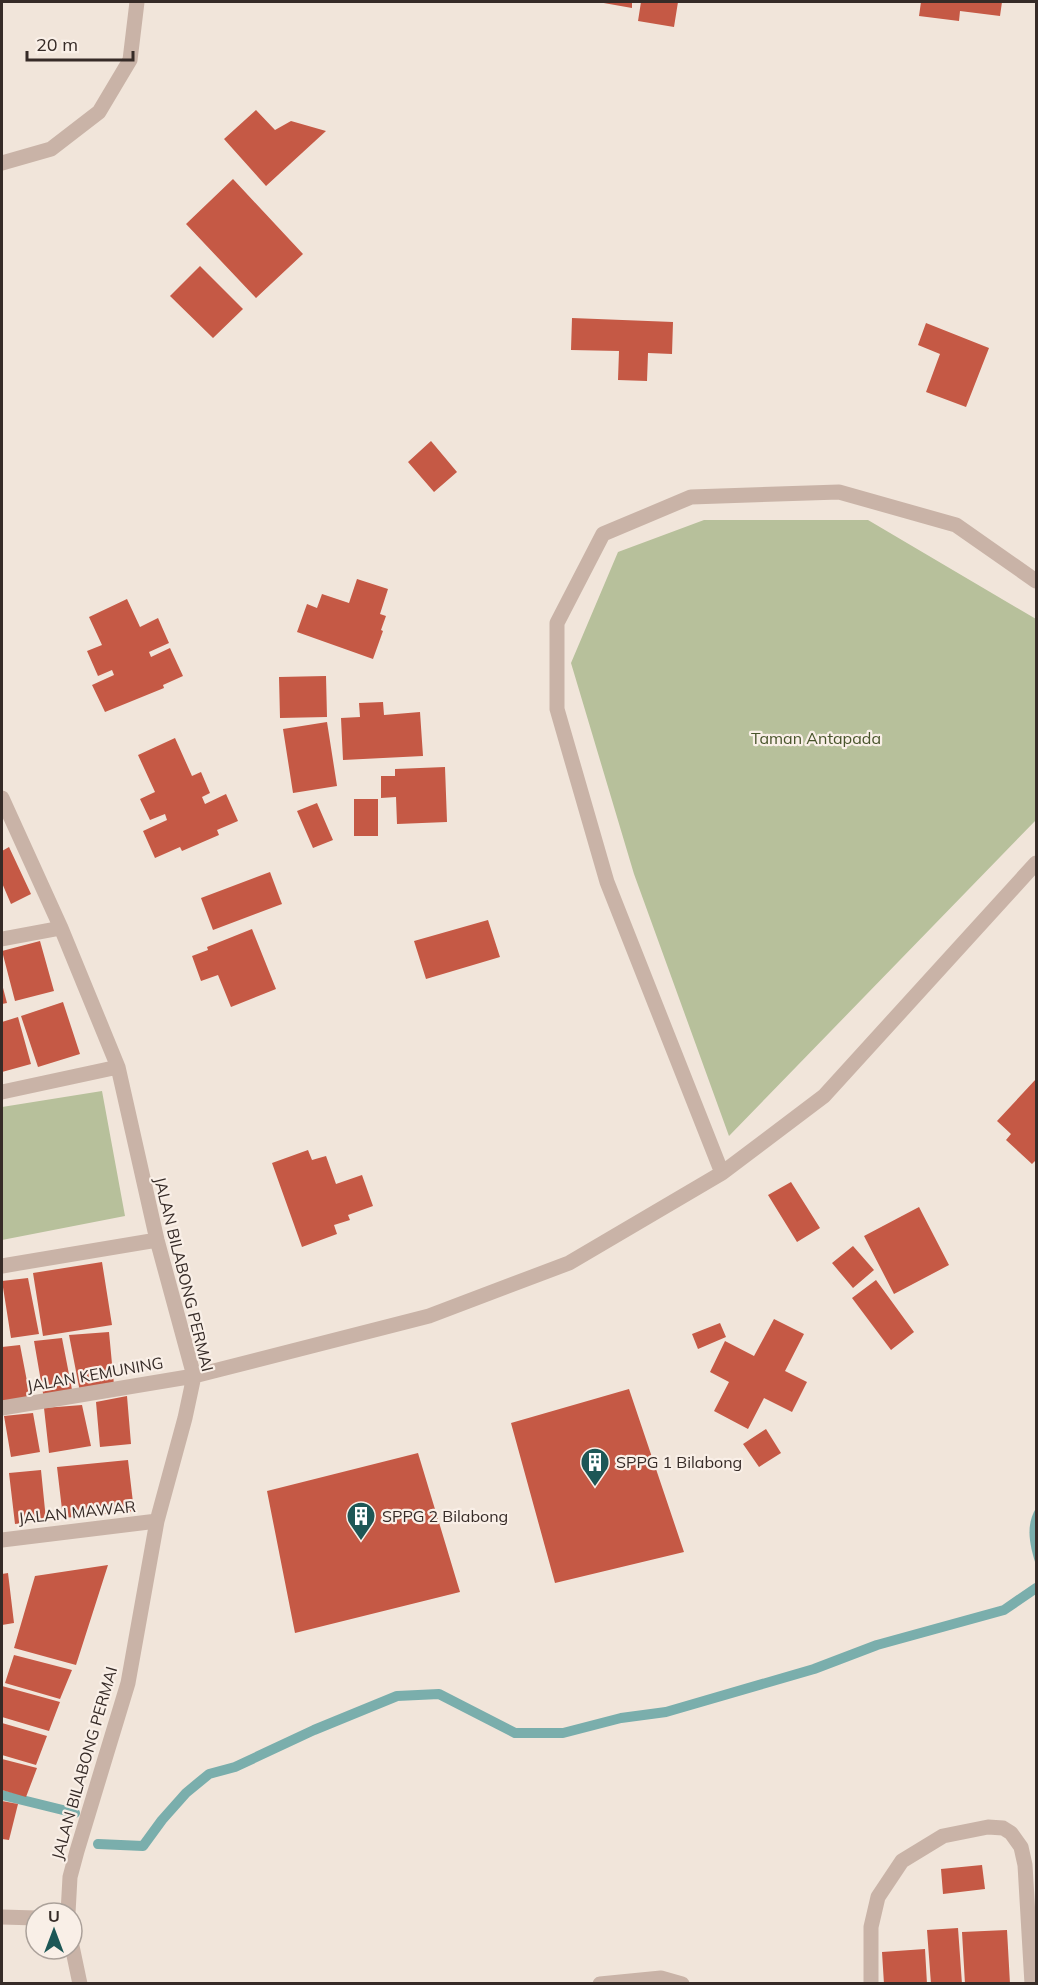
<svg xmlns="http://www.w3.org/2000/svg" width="1038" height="1985" font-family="Mulish,sans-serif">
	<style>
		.green { fill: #b7c09b }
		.water { fill: #7aaeac }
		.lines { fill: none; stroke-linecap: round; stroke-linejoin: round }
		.stream { stroke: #7aaeac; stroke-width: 10 }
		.building { fill: #c55945 }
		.minor { stroke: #c9b3a7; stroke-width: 15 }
		.labels { text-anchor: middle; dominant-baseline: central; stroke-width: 4.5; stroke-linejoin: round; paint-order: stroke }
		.park-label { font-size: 16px; fill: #48542b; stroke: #f9efe7 }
		.street-label { font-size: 16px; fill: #362b27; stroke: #f9efe7 }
		.poi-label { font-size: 16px; fill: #362b27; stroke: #f9efe7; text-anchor: start }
	</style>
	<rect width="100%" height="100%" fill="#f1e5da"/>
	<path class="green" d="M704,520H868L1036,619V820L729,1136L634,874L571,663L618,552Z
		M102,1091L125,1216L2,1240V1107Z"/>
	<path class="water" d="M1036,1508V1565C1030,1546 1025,1526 1036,1508Z"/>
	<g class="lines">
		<path class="stream" d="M2,1795L75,1813
			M98,1844L143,1846L162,1820L186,1793L209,1774L235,1767L314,1730L397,1696L439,1694L515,1733H563L621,1718L666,1712L814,1669L877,1645L1004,1610L1036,1588"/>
	</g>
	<path class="building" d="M598,2H632V8Z
		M641,2H678L674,27L638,21Z
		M921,2H1002L1000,16L960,11L959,21L919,16Z
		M256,110L275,130L291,121L326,131L266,186L224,139Z
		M233,179L303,254L256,298L186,224Z
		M200,266L243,309L213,338L170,296Z
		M572,318L673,322L672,354L648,353L647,381L618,380L619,351L571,350Z
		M926,323L989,348L966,407L926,392L940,354L918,345Z
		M431,441L457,472L434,492L408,462Z
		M357,579L388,589L380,614L386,616L381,630L383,631L373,659L297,632L307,604L317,608L322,594L349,603Z
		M127,599L140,627L158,618L169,643L149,652L151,657L170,648L183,676L163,685L164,688L105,712L92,685L114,675L112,670L98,676L87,651L102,645L89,617Z
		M326,676L327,717L280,718L279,677Z
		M383,702L384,715L420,712L423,756L343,760L341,718L360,717L359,703Z
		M327,722L337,786L293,793L283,729Z
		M175,738L192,776L201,772L210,793L202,797L205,804L226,794L238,821L217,830L219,835L182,851L180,847L155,858L143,831L167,820L165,814L150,820L140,799L155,792L138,755Z
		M445,767L447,822L397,824L396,797L381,798V776H395V769Z
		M354,799H378V836H354Z
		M317,803L333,840L313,848L297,811Z
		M9,847L31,894L11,904L2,883V851Z
		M270,872L282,904L213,930L201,898Z
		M488,920L500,957L426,979L414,941Z
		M252,929L276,989L231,1007L218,975L201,981L192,956L208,950L207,947Z
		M40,941L54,991L15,1001L2,951Z
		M2,984L7,1003L2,1004Z
		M63,1002L80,1054L38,1067L21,1016Z
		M18,1017L31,1064L2,1072V1022Z
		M1036,1079V1160L1032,1164L1006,1140L1011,1134L997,1121Z
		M308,1150L312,1160L326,1156L336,1184L362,1175L373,1206L348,1215L350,1220L334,1225L337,1234L302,1247L272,1163Z
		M791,1182L820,1228L797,1242L768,1195Z
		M919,1207L949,1265L894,1294L864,1236Z
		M853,1246L874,1270L853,1288L832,1263Z
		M102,1262L112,1325L43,1336L33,1273Z
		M28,1278L39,1334L11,1338L2,1281Z
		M876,1280L914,1332L891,1350L852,1298Z
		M774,1319L804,1334L785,1371L807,1382L792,1412L764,1398L748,1429L714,1411L729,1382L710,1372L725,1341L754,1356Z
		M720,1323L726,1337L698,1349L692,1334Z
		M109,1332L114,1385L80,1392L69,1335Z
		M62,1338L73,1395L44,1399L34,1341Z
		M20,1345L31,1402L3,1406L2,1347Z
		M629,1389L684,1552L555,1583L511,1423Z
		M127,1396L131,1444L100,1447L96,1402Z
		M82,1405L91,1446L49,1453L44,1408Z
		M33,1413L40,1452L11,1457L4,1416Z
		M766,1429L781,1453L759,1467L743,1444Z
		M418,1453L460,1592L295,1633L267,1491Z
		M128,1460L134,1511L63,1518L57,1467Z
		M41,1470L46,1520L15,1524L9,1473Z
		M108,1565L76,1665L14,1648L35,1576Z
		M8,1573L14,1623L2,1625V1574Z
		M14,1655L72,1670L60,1699L5,1683Z
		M2,1686L60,1702L49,1731L2,1717Z
		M2,1723L47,1736L36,1765L2,1755Z
		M2,1759L37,1768L26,1797L2,1790Z
		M2,1801L18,1804L9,1840L2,1839Z
		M982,1865L985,1889L943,1894L941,1869Z
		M958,1928L962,1984H931L927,1930Z
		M1007,1930L1010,1984H965L962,1932Z
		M925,1949L927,1984H884L882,1952Z"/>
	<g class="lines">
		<path class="minor" d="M2,163L51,149L99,112L130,60L137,2
			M2,798L61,928L118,1067L157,1240L194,1376L185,1418L157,1521L128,1683L77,1851L70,1877L68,1913
			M2,939L61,928
			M2,1092L118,1067
			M722,1173L607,882L557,709V623L603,534L691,497L839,492L956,525L1036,581
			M2,1266L157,1240
			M2,1408L194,1376L429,1316L569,1263L722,1173L824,1096L1036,863
			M2,1540L157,1521
			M2,1917L36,1918
			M72,1946L80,1984
			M600,1984L661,1978L682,1984
			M871,1984V1927L878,1897L902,1861L943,1836L988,1827L1003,1828L1011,1833L1021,1847L1025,1865L1032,1984"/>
	</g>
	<defs>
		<g id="building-pin" transform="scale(1.5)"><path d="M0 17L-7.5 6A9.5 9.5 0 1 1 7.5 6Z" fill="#1d5756" stroke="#f9efe7"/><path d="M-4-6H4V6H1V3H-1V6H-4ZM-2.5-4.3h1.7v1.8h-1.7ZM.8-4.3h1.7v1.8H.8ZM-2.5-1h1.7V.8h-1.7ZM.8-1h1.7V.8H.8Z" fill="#fff"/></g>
	</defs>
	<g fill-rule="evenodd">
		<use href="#building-pin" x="595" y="1462"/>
		<use href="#building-pin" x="361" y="1516"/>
	</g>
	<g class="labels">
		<g class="park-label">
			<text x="816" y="738">Taman Antapada</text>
		</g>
		<g class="street-label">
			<text transform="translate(184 1274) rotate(76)">JALAN BILABONG PERMAI</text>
			<text transform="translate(95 1374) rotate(-10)">JALAN KEMUNING</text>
			<text transform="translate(77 1512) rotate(-6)">JALAN MAWAR</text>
			<text transform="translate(84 1763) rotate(-74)">JALAN BILABONG PERMAI</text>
		</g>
		<g class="poi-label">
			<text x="616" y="1462">SPPG 1 Bilabong</text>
			<text x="382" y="1516">SPPG 2 Bilabong</text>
		</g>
	</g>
	<rect width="1038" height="1985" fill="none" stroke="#362b27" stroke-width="6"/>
	<g transform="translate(54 1931)"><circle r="28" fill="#f9efe7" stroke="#aba19a" stroke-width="1.5"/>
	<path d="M0-4.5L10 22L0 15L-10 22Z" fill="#1d5756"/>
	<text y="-9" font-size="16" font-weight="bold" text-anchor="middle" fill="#362b27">U</text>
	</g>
	<path d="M27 51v9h106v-9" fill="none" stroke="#362b27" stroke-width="3"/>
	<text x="36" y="51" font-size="18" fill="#362b27" stroke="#f9efe7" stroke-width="4.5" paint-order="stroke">20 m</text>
</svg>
